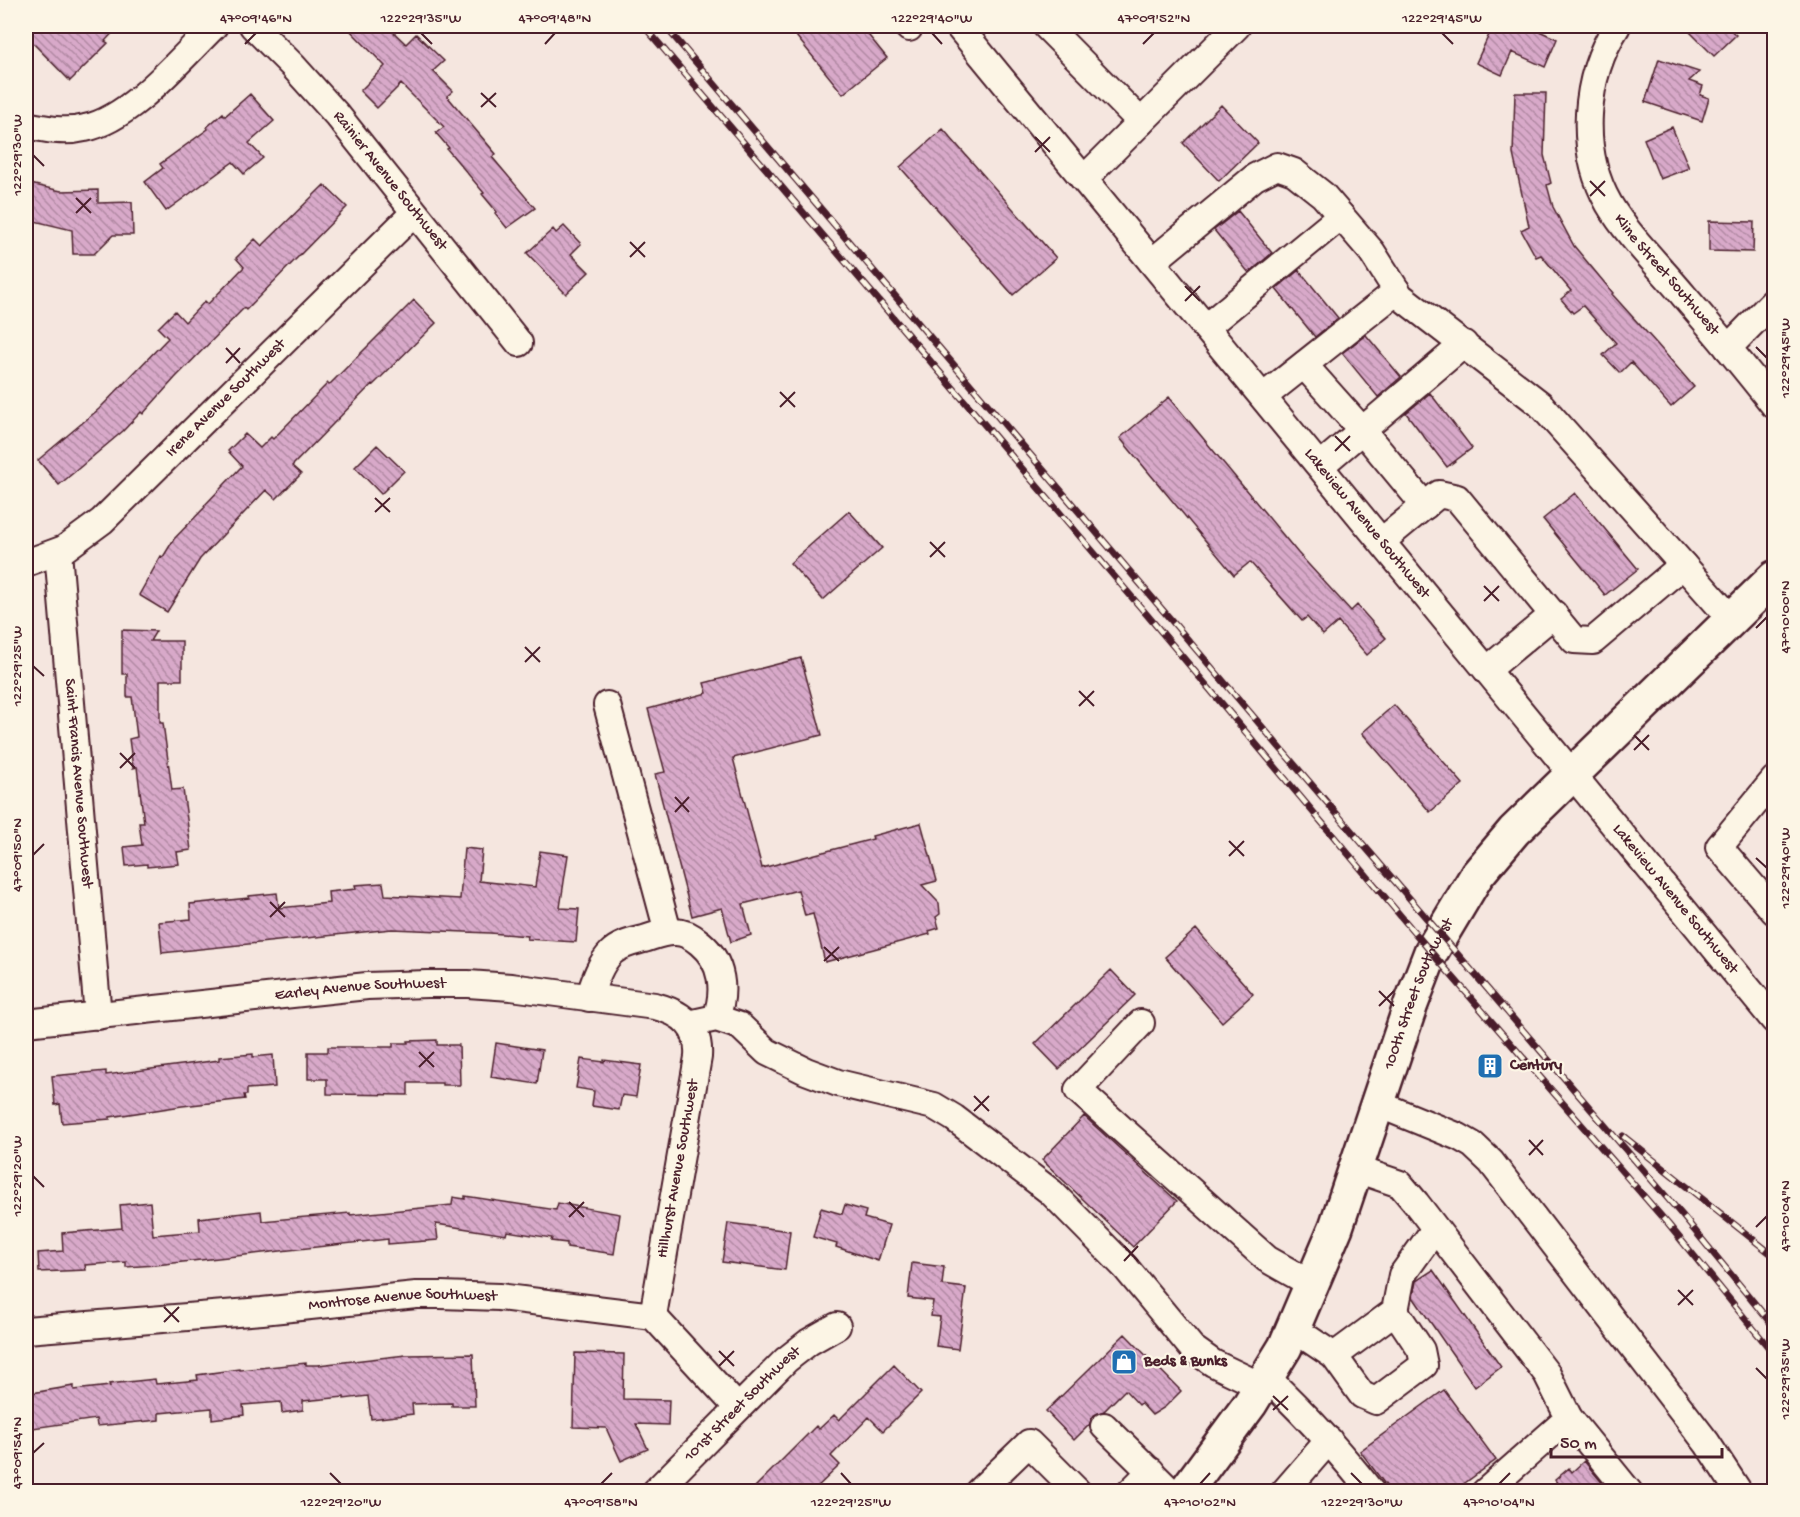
<svg xmlns="http://www.w3.org/2000/svg" width="1800" height="1517" font-family="'Gochi Hand',sans-serif">
	<style>
		.building { fill: url(#building-back-hatch); stroke: #4a1f2b; stroke-width: 1.5 }
		.lines { fill: none; stroke-linecap: round; stroke-linejoin: round }
		.minor-casing { stroke: #4a1f2b; stroke-width: 30 }
		.major-casing { stroke: #4a1f2b; stroke-width: 38 }
		.minor { stroke: #fcf5e5; stroke-width: 26 }
		.major { stroke: #fcf5e5; stroke-width: 33 }
		.rail-casing { stroke: #4a1f2b; stroke-width: 7 }
		.rail { stroke: #fcf5e5; stroke-width: 4.5; stroke-dasharray: 14; stroke-linecap: butt }
		.ticks { fill: none; stroke: #4a1f2b; stroke-width: 2 }
		.labels { text-anchor: middle; dominant-baseline: central; stroke-width: 4.5; stroke-linejoin: round; paint-order: stroke }
		.street-label { font-size: 16px; fill: #4a1f2b; stroke: #fcf5e5 }
		.poi-label { font-size: 16px; font-weight: bold; fill: #4a1f2b; stroke: #fcf5e5; text-anchor: start }
		.neatline { fill: none; stroke: #4a1f2b; stroke-width: 2 }
		.ticks-label { font-size: 15px; text-anchor: middle; fill: #4a1f2b }
	</style>
	<defs>
		<pattern id="building-back-hatch" width="6" height="6" patternUnits="userSpaceOnUse" patternTransform="scale(1.5)"><rect width="6" height="6" fill="#d8a9c9"/><path d="M-1 5l2 2M0 0l6 6M5-1l2 2" fill="none" stroke="#b189a3"/></pattern>
	</defs>
	<rect width="100%" height="100%" fill="#f5e6df"/>
	<filter id="ink" filterUnits="userSpaceOnUse"><feTurbulence type="fractalNoise" baseFrequency=".0167" numOctaves="2"/><feDisplacementMap in="SourceGraphic" scale="12" xChannelSelector="R" yChannelSelector="G"/><feConvolveMatrix kernelMatrix="1 2 1 2 8 2 1 2 1" color-interpolation-filters="sRGB"/></filter>
	<g filter="url(#ink)">
		<path class="building" d="M26,26H119L105,41L108,43L70,81L26,36Z
			M346,26H387L406,44L416,34L444,61L433,71L453,91L447,96L496,154L492,157L535,208L507,228L495,213L497,212L482,194L484,193L447,149L449,148L436,133L444,127L401,84L377,108L360,91L385,66Z
			M788,26H861L887,58L843,94Z
			M1493,26H1528L1557,39L1545,67L1512,52L1502,75L1476,63Z
			M1684,26H1726L1736,35L1714,56Z
			M1659,59L1699,72L1689,81L1703,86L1700,95L1709,98L1702,121L1645,102Z
			M1515,93H1546L1544,155L1551,183L1547,185L1553,207L1574,246L1613,293L1612,294L1657,344L1694,387L1671,407L1631,362L1620,373L1603,355L1616,343L1583,306L1573,313L1561,299L1571,291L1541,255L1536,257L1521,230L1529,226L1513,154Z
			M250,94L274,121L249,143L263,158L244,174L233,162L166,211L145,182L163,168L160,164L208,129L207,127L223,113L225,116Z
			M1221,105L1258,143L1219,181L1183,143Z
			M1672,127L1689,168L1660,179L1644,139Z
			M943,129L1056,258L1013,295L900,167Z
			M26,183L61,191L98,190V203L132,202L133,235H113L94,254H73L72,230L26,219Z
			M324,185L347,207L246,310L244,308L175,378L143,414L141,412L123,431L59,485L38,460L99,409L168,338L158,328L175,311L185,322L205,301L208,304L244,267L236,258L255,239L262,246Z
			M1238,211L1272,253L1249,273L1214,230Z
			M1709,221L1754,222L1753,252L1709,251Z
			M564,226L581,244L571,254L589,272L566,294L527,253L553,229L556,233Z
			M1299,270L1338,318L1315,337L1276,289Z
			M414,300L436,323L373,385L372,384L292,466L301,474L276,499L266,490L200,559L167,612L139,595L161,556L163,557L174,539L205,507L204,506L242,466L228,451L245,434L260,448L271,437L273,439L328,383L329,385Z
			M1366,335L1401,377L1378,397L1342,353Z
			M1430,393L1472,448L1447,467L1406,413Z
			M1169,397L1298,553L1351,611L1357,605L1386,638L1367,655L1338,622L1323,635L1307,617L1302,621L1250,562L1234,575L1120,438Z
			M377,445L404,471L381,494L355,467Z
			M1575,493L1638,569L1605,595L1543,519Z
			M849,511L882,548L823,600L790,563Z
			M122,630L156,631L150,641H182V680H160V723H163L172,790L183,789L191,850L177,852L179,864L147,867V864L126,866L124,847L142,845L139,823H144L137,767L133,768L129,739L137,737L132,697H127V674H122Z
			M801,658L822,735L733,758L762,868L873,839L872,836L921,823L937,881L922,885L939,903L940,914L936,917L939,928L929,931L930,934L825,962L813,914L805,916L798,890L743,904L751,935L731,942L722,908L692,916L655,774L665,772L648,709L707,693L704,683Z
			M1394,705L1463,784L1430,812L1362,733Z
			M464,848L482,850L479,881L535,887L540,851L568,855L560,908L579,909L576,942L527,939L528,936L490,933L392,929L162,953L159,922L191,919L190,904L249,898V896L277,893L279,908L329,903L328,892L356,889L355,885L383,883L385,895L460,899Z
			M1196,929L1253,994L1222,1022L1165,957Z
			M1111,970L1135,995L1059,1069L1035,1044Z
			M437,1040V1045H459L460,1085H442V1083H408V1095L327,1094V1079H308V1052H328V1047H393V1043H408V1041Z
			M496,1043L542,1050L537,1084L491,1077Z
			M253,1054V1057L273,1055L275,1087L247,1089V1095H244L245,1099L182,1106L110,1117V1119L62,1123L60,1104L55,1105L52,1076L106,1071V1075L219,1060V1057Z
			M581,1059L604,1062V1060L641,1065L636,1097L622,1095L619,1110L592,1106L594,1091L576,1088Z
			M1084,1116L1177,1201L1133,1247L1042,1160Z
			M465,1196L556,1210L558,1203L620,1214L614,1254L567,1247V1243L551,1241L552,1238L507,1231L506,1235L436,1224L438,1240L388,1244V1239L156,1265L126,1267V1262L85,1265L86,1270L39,1272L38,1253L63,1251L62,1233L122,1228L120,1205L150,1202L153,1235L200,1231L199,1218L261,1211L262,1221L350,1213V1215L452,1205L453,1197L465,1199Z
			M845,1205L866,1211L864,1218L889,1225L878,1261L836,1247L837,1244L813,1237L821,1208L842,1214Z
			M728,1223L790,1231L785,1270L722,1262Z
			M912,1263L944,1267L942,1285L966,1288L958,1349L936,1346L940,1317L931,1316L933,1301L908,1298Z
			M1433,1270L1501,1367L1475,1387L1413,1297L1416,1281Z
			M1125,1334L1181,1391L1165,1407L1152,1415L1141,1403L1139,1405L1125,1390L1104,1411L1094,1415L1089,1425L1074,1440L1046,1411Z
			M575,1353L624,1354L623,1399L669,1400L668,1425L636,1424L648,1449L621,1461L606,1428L573,1427Z
			M473,1354L475,1406H452V1403L412,1404L413,1414L371,1419L368,1396L344,1399V1397L303,1401V1410L282,1413L281,1402L243,1405L244,1415L212,1419V1408L159,1413V1420L97,1426L96,1419L26,1429V1394L74,1386V1390L110,1386L109,1384L155,1379L156,1384L198,1380L197,1375L239,1369L240,1370L306,1363V1365H318L406,1355Z
			M894,1365L921,1393L883,1431L869,1417L831,1456L840,1465L813,1491H751L816,1426L819,1429L834,1415L839,1420Z
			M1444,1390L1496,1460L1454,1491H1390L1360,1451Z
			M1584,1461L1609,1491H1549L1558,1484L1555,1480L1569,1468L1572,1472Z"/>
		<g class="lines">
			<g class="minor-casing">
				<g id="minor">
					<path id="s1" d="M253,26L293,66L338,116L519,343"/>
					<path d="M907,26L909,28"/>
					<path id="s2" d="M958,26L1774,1020"/>
					<path d="M1046,26L1141,122"/>
					<path id="s3" d="M1617,26C1584,77 1578,150 1609,204C1627,235 1661,268 1684,296C1715,332 1745,368 1774,405"/>
					<path d="M26,125C45,129 65,133 85,128C131,119 181,58 214,26"/>
					<path d="M1084,179L1237,26"/>
					<path d="M1152,262L1255,177L1277,166L1294,172L1323,195L1372,252L1400,296L1540,404L1732,620"/>
					<path d="M1206,327L1341,216"/>
					<path d="M1728,348L1774,301"/>
					<path d="M1304,365L1362,430L1425,506"/>
					<path d="M1263,397L1397,291"/>
					<path d="M1320,466L1464,344"/>
					<path d="M1382,541L1439,494L1457,498L1574,640L1593,641L1683,565"/>
					<path id="s4" d="M58,552L98,1016"/>
					<path id="s5" d="M26,563L64,549L102,521L414,213"/>
					<path d="M1487,670L1554,614"/>
					<path d="M607,705L668,932"/>
					<path d="M1774,780L1719,847L1774,911"/>
					<path d="M589,998C594,983 599,965 611,953C620,944 633,942 644,939C654,936 665,931 675,932C685,932 693,937 700,943C723,962 726,991 716,1018"/>
					<path id="s6" d="M26,1023L367,986L427,984H468L511,987L655,1006C683,1013 700,1027 698,1057L653,1316"/>
					<path d="M1141,1023L1078,1090L1267,1259L1313,1285"/>
					<path d="M689,1024L716,1018L740,1026L767,1052L806,1071L838,1083L934,1106L954,1118L1051,1192L1125,1267L1192,1348L1213,1363L1261,1386"/>
					<path d="M1378,1104L1459,1137L1473,1145L1491,1162L1707,1443L1739,1492"/>
					<path d="M1356,1169L1400,1184L1416,1203L1547,1374L1569,1418L1629,1492"/>
					<path d="M1395,1311L1334,1356L1362,1395L1376,1401L1424,1365L1421,1350L1395,1311L1402,1275L1435,1229"/>
					<path d="M1294,1329L1334,1356"/>
					<path id="s7" d="M26,1330L262,1311L416,1295H441L499,1297L653,1316L738,1408"/>
					<path d="M1266,1377C1305,1414 1338,1449 1371,1492"/>
					<path d="M1104,1426L1171,1492"/>
					<path id="s8" d="M655,1492L786,1360L809,1342L837,1326"/>
					<path d="M978,1492L1029,1443L1078,1492"/>
					<path d="M1130,1492L1151,1471"/>
					<path d="M1284,1492L1329,1440"/>
					<path d="M1485,1492L1569,1418"/>
				</g>
			</g>
			<g class="major-casing">
				<g id="major">
					<path id="s9" d="M1185,1492L1250,1404L1285,1347L1336,1227L1411,1004L1431,952L1477,875L1514,831L1774,578"/>
				</g>
			</g>
			<use href="#minor" class="minor"/>
			<use href="#major" class="major"/>
			<g class="rail-casing">
				<path id="rail" d="M644,26L1148,616L1431,952L1668,1224L1774,1354
					M665,26L1287,756L1682,1215L1774,1327
					M1623,1136L1774,1256"/>
			</g>
			<use href="#rail" class="rail"/>
		</g>
	</g>
	<path class="ticks" d="M421,33L432,44M932,33L942,44M1442,33L1453,44M245,44L256,33M545,44L555,33M1143,44L1154,33M481,93L496,107M481,107L496,93M1035,137L1050,152M1035,152L1050,137M33,155L44,166M1590,181L1605,196M1590,196L1605,181M76,198L91,213M76,213L91,198M630,242L645,257M630,257L645,242M1185,286L1200,301M1185,301L1200,286M1756,347L1767,358M226,348L240,363M226,363L240,348M780,392L795,407M780,407L795,392M1335,436L1350,451M1335,451L1350,436M375,498L390,512M375,512L390,498M930,542L945,557M930,557L945,542M1484,586L1499,601M1484,601L1499,586M1756,628L1767,617M525,647L540,662M525,662L540,647M33,666L44,676M1079,691L1094,706M1079,706L1094,691M1634,735L1649,750M1634,750L1649,735M120,753L135,768M120,768L135,753M675,797L689,812M675,812L689,797M1229,841L1244,856M33,855L44,844M1229,856L1244,841M1756,858L1767,868M270,902L285,917M270,917L285,902M824,947L839,961M824,961L839,947M1379,991L1394,1006M1379,1006L1394,991M419,1052L434,1067M419,1067L434,1052M974,1096L989,1111M974,1111L989,1096M1529,1140L1543,1155M1529,1155L1543,1140M33,1176L44,1187M569,1202L584,1217M569,1217L584,1202M1756,1227L1767,1216M1124,1246L1138,1261M1124,1261L1138,1246M1678,1290L1693,1305M1678,1305L1693,1290M164,1307L179,1322M164,1322L179,1307M719,1351L734,1366M719,1366L734,1351M1756,1368L1767,1379M1273,1396L1288,1410M1273,1410L1288,1396M33,1453L44,1443M330,1473L341,1484M841,1473L851,1484M1351,1473L1362,1484M601,1484L612,1473M1200,1484L1210,1473M1499,1484L1510,1473"/>
	<defs>
		<g id="building-square" transform="scale(1.35)"><rect x="-9" y="-9" width="18" height="18" rx="4" fill="#1f6fb2" stroke="#fcf5e5"/><path d="M-4-6H4V6H1V3H-1V6H-4ZM-2.5-4.3h1.7v1.8h-1.7ZM.8-4.3h1.7v1.8H.8ZM-2.5-1h1.7V.8h-1.7ZM.8-1h1.7V.8H.8Z" fill="#fff"/></g>
		<g id="shop-square" transform="scale(1.35)"><rect x="-9" y="-9" width="18" height="18" rx="4" fill="#1f6fb2" stroke="#fcf5e5"/><path d="M-5-2.5h2.3a2.7 3.5 0 0 1 5.4 0H5L5.5 6h-11ZM-1.5-2.5h3a1.5 2.3 0 0 0-3 0Z" fill="#fff"/></g>
	</defs>
	<g fill-rule="evenodd">
		<use href="#building-square" x="1490" y="1066"/>
		<use href="#shop-square" x="1124" y="1362"/>
	</g>
	<g class="labels">
		<g class="street-label">
			<text stroke="none"><textPath href="#s1" startOffset="207">Rainier Avenue Southwest</textPath></text>
			<text stroke="none"><textPath href="#s3" startOffset="278">Kline Street Southwest</textPath></text>
			<text stroke="none"><textPath href="#s5" startOffset="262">Irene Avenue Southwest</textPath></text>
			<text stroke="none"><textPath href="#s2" startOffset="644">Lakeview Avenue Southwest</textPath></text>
			<text stroke="none"><textPath href="#s4" startOffset="232">Saint Francis Avenue Southwest</textPath></text>
			<text stroke="none"><textPath href="#s2" startOffset="1130">Lakeview Avenue Southwest</textPath></text>
			<text stroke="none"><textPath href="#s6" startOffset="336">Earley Avenue Southwest</textPath></text>
			<text stroke="none"><textPath href="#s9" startOffset="554">100th Street Southwest</textPath></text>
			<text transform="translate(679 1169) rotate(-80)">Hillhurst Avenue Southwest</text>
			<text stroke="none"><textPath href="#s7" startOffset="378">Montrose Avenue Southwest</textPath></text>
			<text stroke="none"><textPath href="#s8" startOffset="124">101st Street Southwest</textPath></text>
		</g>
		<g class="poi-label">
			<text x="1510" y="1066">Century</text>
			<text x="1144" y="1362">Beds &amp; Bunks</text>
		</g>
	</g>
	<rect width="1800" height="1517" fill="none" stroke="#fcf5e5" stroke-width="66"/>
	<path d="M1551 1448v9h171v-9" fill="none" stroke="#4a1f2b" stroke-width="3"/>
	<text x="1560" y="1448" font-size="18" fill="#4a1f2b" stroke="#fcf5e5" stroke-width="4.5" paint-order="stroke">50 m</text>
	<rect x="33" y="33" width="1734" height="1451" class="neatline"/>
	<g class="ticks-label">
		<text x="256" y="22">47°09'46"N</text>
		<text x="421" y="22">122°29'35"W</text>
		<text x="555" y="22">47°09'48"N</text>
		<text x="932" y="22">122°29'40"W</text>
		<text x="1154" y="22">47°09'52"N</text>
		<text x="1442" y="22">122°29'45"W</text>
		<text transform="translate(16 155) rotate(-90)" y="5">122°29'30"W</text>
		<text transform="translate(1784 358) rotate(-90)" y="5">122°29'45"W</text>
		<text transform="translate(1784 617) rotate(-90)" y="5">47°10'00"N</text>
		<text transform="translate(16 666) rotate(-90)" y="5">122°29'25"W</text>
		<text transform="translate(16 855) rotate(-90)" y="5">47°09'50"N</text>
		<text transform="translate(1784 868) rotate(-90)" y="5">122°29'40"W</text>
		<text transform="translate(16 1176) rotate(-90)" y="5">122°29'20"W</text>
		<text transform="translate(1784 1216) rotate(-90)" y="5">47°10'04"N</text>
		<text transform="translate(1784 1379) rotate(-90)" y="5">122°29'35"W</text>
		<text transform="translate(16 1453) rotate(-90)" y="5">47°09'54"N</text>
		<text x="341" y="1506">122°29'20"W</text>
		<text x="601" y="1506">47°09'58"N</text>
		<text x="851" y="1506">122°29'25"W</text>
		<text x="1200" y="1506">47°10'02"N</text>
		<text x="1362" y="1506">122°29'30"W</text>
		<text x="1499" y="1506">47°10'04"N</text>
	</g>
</svg>
